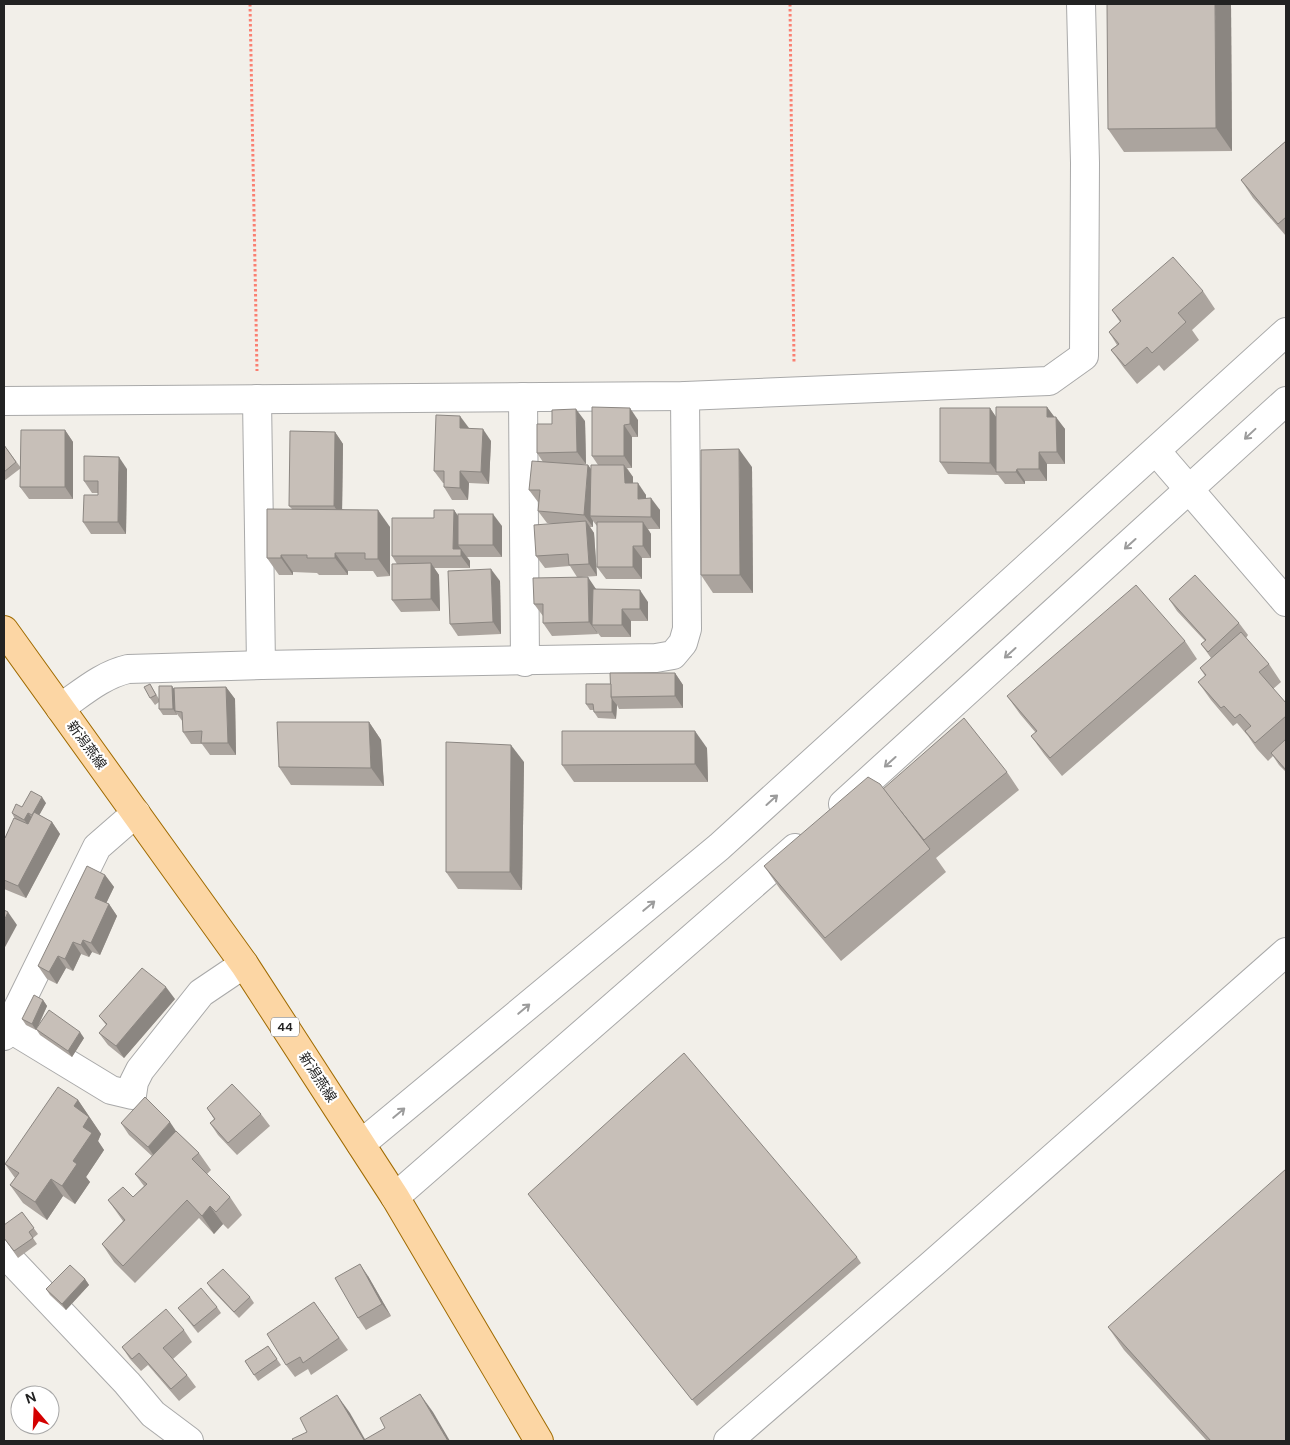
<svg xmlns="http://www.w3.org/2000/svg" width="1290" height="1445" font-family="'DM Sans','Noto Sans JP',sans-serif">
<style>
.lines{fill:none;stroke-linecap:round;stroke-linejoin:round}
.minor-casing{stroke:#a9a9a9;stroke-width:30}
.major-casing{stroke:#a06b00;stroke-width:30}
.path{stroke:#fa8072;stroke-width:3;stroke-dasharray:2.5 2.5;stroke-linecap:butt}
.minor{stroke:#fff;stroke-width:28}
.major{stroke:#fcd6a4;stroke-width:28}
.wall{fill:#aba49e}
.shaded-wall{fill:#8b8681}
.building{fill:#c7bfb8;stroke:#8b8681}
.oneway{stroke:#9c9c9c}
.labels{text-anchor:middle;stroke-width:4.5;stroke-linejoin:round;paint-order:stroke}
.shield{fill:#fff;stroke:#646464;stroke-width:1}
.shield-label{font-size:12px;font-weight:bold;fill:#222}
.street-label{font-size:14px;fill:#222;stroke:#fff}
</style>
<rect width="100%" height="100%" fill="#f2efe9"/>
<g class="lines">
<defs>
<g id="minor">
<polyline points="523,397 525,662"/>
<polyline points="257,399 261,665"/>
<polyline points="4,401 685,396 1049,381 1084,356 1085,163 1081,4"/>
<polyline points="1156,451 1286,602"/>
<path d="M60 708C82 693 102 675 128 669L261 665 656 658 673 655 683 643 687 629 685 396"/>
<polyline points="843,804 1286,401"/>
<polyline points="4,1025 111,1090 132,1095 134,1082 140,1070 201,993 244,964"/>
<polyline points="4,1036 97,847 136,813"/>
<polyline points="361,1144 719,847 1286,332"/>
<polyline points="395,1197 795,848"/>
<polyline points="4,1253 127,1383 153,1414 189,1441"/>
<polyline points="728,1441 930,1266 1286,952"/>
</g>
<polyline id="major" points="4,630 244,964 395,1197 539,1441"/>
</defs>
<use href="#minor" class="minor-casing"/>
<use href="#major" class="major-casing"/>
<g class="path">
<polyline points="250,4 257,371"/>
<polyline points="790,4 794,363"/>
</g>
<use href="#minor" class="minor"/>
<use href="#major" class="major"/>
</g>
<g class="wall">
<polygon points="1231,4 1232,151 1124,152 1108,129"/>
<polygon points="1286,141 1286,236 1253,198 1241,180"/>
<polygon points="1203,291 1215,309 1192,330 1199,340 1164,371 1159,365 1137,384 1124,368 1111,350 1117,345 1109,332 1120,322 1112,310"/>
<polygon points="592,407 638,420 638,437 632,437 632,468 627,468 633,477 633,483 646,495 646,499 660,510 660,529 648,529 651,534 651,558 642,558 642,579 606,579 597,567 597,526 593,521 593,527 590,527 594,533 597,576 581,577 596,589 648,602 648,621 631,621 631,637 601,637 597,632 598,634 552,636 543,623 543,616 534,604 577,577 570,566 545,568 536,556 553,524 547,523 538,511 539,502 538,502 529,490 543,462 537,453 552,424 585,421 586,464 576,465 588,465 591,469 598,465 592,456"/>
<polygon points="1047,407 1054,417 1065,429 1065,464 1047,464 1047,481 1025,481 1025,484 1005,484 998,475 948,474 940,462 990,408 996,417"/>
<polygon points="469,428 491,441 489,484 469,483 468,500 452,500 444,487 444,483 443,483 434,471"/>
<polygon points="65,430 73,442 73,499 29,499 20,487 21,468 4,481 4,445 21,468"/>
<polygon points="335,432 343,444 342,509 390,527 390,576 377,577 373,571 348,571 348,575 319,575 317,573 293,572 293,575 279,575 267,558 292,509 289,506"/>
<polygon points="752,467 753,593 713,593 701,575"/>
<polygon points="127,469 126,534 91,534 83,522 98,495 98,493 92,493 84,481"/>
<polygon points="454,510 458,516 502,526 502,557 467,557 470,561 470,568 434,568 439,575 440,611 401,612 392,600 397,564 392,556 434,518"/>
<polygon points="500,581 501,634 458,636 450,624"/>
<polygon points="1169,599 1239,623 1248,635 1246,638 1269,664 1281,682 1273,689 1286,703 1286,772 1279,765 1273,756 1268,761 1257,749 1248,736 1237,723 1233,726 1211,700 1198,682 1205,676 1200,668 1211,658 1201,644 1205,641 1177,611"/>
<polygon points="1185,641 1197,659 1062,776 1044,754 1031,736 1036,733 1020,714 1007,696"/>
<polygon points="675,673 683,685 683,708 619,709 617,705 616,719 598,718 594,712 594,710 590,710 586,704 611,684"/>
<polygon points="150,684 159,699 174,688 226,687 235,699 236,755 210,755 202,744 191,744 183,732 183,722 177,714 177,715 163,715 159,709 159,702 155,705 150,698"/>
<polygon points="369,722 381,740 384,786 291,785 279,767"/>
<polygon points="707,748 708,782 574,782 562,765"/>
<polygon points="524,762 522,890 458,889 446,872"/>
<polygon points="1007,772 1019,790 936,858 946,872 841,961 780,889 764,866 883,789"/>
<polygon points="46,803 39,815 52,822 60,834 26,898 4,889 4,838 5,838 15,819 12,813 22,807"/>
<polygon points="105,875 114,887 106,903 109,904 117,916 100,955 92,952 89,957 81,954 73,971 66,968 57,984 47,979 38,966"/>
<polygon points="175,999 124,1058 108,1045 99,1033 106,1025 99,1016"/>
<polygon points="43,1000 47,1006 38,1027 84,1038 72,1057 40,1035 36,1029 36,1030 26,1025 22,1019"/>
<polygon points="78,1100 101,1134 98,1141 104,1150 86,1177 90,1182 75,1204 63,1196 47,1220 23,1203 10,1185 15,1178 5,1164"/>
<polygon points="207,1108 261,1114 270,1126 237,1155 218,1135 210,1123 214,1119"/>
<polygon points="121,1123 176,1131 199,1153 211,1170 207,1174 230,1197 242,1215 228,1229 223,1224 214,1234 199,1218 135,1283 114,1262 102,1244 123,1221 108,1200 133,1197 144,1186 135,1174 152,1156 129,1135"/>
<polygon points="528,1194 857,1257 861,1263 697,1406"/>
<polygon points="22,1212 38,1234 33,1238 37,1244 18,1258 4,1238"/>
<polygon points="368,1276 391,1316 366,1330 358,1318"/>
<polygon points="85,1279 89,1285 66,1310 50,1295 46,1289"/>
<polygon points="207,1283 250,1297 254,1303 239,1318 211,1289"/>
<polygon points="314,1302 348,1350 311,1375 308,1369 295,1377 286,1365"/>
<polygon points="217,1307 221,1313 198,1333 178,1308"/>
<polygon points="1108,1327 1286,1441 1207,1441 1124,1350"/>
<polygon points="184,1330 192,1342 173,1359 187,1375 196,1387 179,1401 148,1365 141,1371 130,1359 122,1347"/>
<polygon points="268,1346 281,1365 258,1381 245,1361"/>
</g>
<g class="shaded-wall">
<polygon points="1215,4 1231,4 1232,151 1216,128"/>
<polygon points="1047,407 1056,419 1047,417"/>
<polygon points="630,408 638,420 638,437 630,424"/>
<polygon points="990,408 998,420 997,472 990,463"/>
<polygon points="576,409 585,421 586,464 577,452"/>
<polygon points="460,416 469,428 460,428"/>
<polygon points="1056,417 1065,429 1065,464 1057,452"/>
<polygon points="624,425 632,437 632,468 624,456"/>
<polygon points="483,429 491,441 489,484 481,472"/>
<polygon points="65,430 73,442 73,499 65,487"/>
<polygon points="335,432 343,444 342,518 334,506"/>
<polygon points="739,449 752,467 753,593 740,575"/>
<polygon points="1039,452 1047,464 1047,481 1039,469"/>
<polygon points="119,457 127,469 126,534 118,522"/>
<polygon points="588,465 597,478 590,516 593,521 593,527 584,515"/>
<polygon points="624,465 633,477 633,495 625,483"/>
<polygon points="1017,469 1025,481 1025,484 1016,472"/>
<polygon points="460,471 469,483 468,500 460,488"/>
<polygon points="638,483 646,495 646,511 638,499"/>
<polygon points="651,498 660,510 660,529 651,517"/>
<polygon points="378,510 390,527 390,576 378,559"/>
<polygon points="454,510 462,522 458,545 470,561 470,568 461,556 453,549"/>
<polygon points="493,514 502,526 502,557 493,545"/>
<polygon points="586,521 594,533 597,576 589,564"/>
<polygon points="643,522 651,534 651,558 643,546"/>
<polygon points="633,546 642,558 642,579 633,567"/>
<polygon points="335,553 348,571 348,575 335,558"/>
<polygon points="281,555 293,572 293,575 281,558"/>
<polygon points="431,563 439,575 440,611 431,599"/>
<polygon points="491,569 500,581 501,634 493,622"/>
<polygon points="588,577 596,589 592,625 597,632 598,634 589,622"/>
<polygon points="640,590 648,602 648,621 640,609"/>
<polygon points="622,609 631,621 631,637 622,625"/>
<polygon points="675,673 683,685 683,708 675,696"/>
<polygon points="172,686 176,692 175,711 177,715 173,709"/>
<polygon points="226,687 235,699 236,755 228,743"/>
<polygon points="612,699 617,705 616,719 612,712"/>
<polygon points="369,722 381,740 384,786 371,768"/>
<polygon points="695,731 707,748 708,782 695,764"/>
<polygon points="511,745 524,762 522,890 510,872"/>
<polygon points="42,797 46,803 36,821 32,815"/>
<polygon points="28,813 33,819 29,826 24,820"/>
<polygon points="52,822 60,834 26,898 18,886"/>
<polygon points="105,875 114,887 103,910 95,898"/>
<polygon points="109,904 117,916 100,955 91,943"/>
<polygon points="8,912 17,925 4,949 4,921"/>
<polygon points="83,940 92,952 89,957 81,945"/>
<polygon points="73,942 81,954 73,971 65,959"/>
<polygon points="58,956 66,968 57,984 49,972"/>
<polygon points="166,987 175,999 124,1058 116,1046"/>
<polygon points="43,1000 47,1006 36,1030 32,1024"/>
<polygon points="80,1032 84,1038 72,1057 68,1051"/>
<polygon points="78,1100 101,1134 98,1141 104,1150 86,1177 90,1182 75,1204 62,1186 73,1161 83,1127 74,1106"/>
<polygon points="170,1122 178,1134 156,1159 148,1147"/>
<polygon points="51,1179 63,1196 47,1220 35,1202"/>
<polygon points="210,1206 223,1224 214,1234 202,1216"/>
<polygon points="360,1264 368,1276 391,1316 382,1304"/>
<polygon points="85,1279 89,1285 66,1310 62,1304"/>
<polygon points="420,1394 433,1412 450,1441 448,1441"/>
<polygon points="337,1395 350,1413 366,1441 364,1441"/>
</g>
<g class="building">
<polygon points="1107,4 1215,4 1216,128 1108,129"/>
<polygon points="1286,141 1286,217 1278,224 1241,180"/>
<polygon points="1173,257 1203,291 1178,313 1186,322 1152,353 1147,347 1125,366 1111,350 1119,344 1109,332 1121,321 1112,310"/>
<polygon points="592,407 630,408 630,424 624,425 624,456 592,456"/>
<polygon points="996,407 1047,407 1047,417 1056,417 1057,452 1039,452 1039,469 1017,469 1016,472 996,472"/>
<polygon points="940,408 990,408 990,463 940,462"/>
<polygon points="576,409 577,452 537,453 537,424 552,424 552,410"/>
<polygon points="436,415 460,416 460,428 483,429 481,472 460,471 460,488 444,487 444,471 434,471"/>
<polygon points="21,430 65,430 65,487 20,487"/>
<polygon points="290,431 335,432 334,506 289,506"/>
<polygon points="4,445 16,462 4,472"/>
<polygon points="739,449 740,575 701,575 701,450"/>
<polygon points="84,456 119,457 118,522 83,522 84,495 98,495 98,481 84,481"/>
<polygon points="532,461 588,465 584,515 538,511 540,490 529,490"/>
<polygon points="591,465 624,465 625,483 638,483 638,499 651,498 651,517 590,516"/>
<polygon points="267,509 378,510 378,559 365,559 365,553 335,553 335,558 307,558 307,555 281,555 281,558 267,558"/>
<polygon points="434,510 454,510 453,549 461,549 461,556 392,556 392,518 434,518"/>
<rect x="458" y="514" width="35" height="31"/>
<polygon points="586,521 589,564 569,565 568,554 536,556 534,525"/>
<polygon points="597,522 643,522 643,546 633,546 633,567 597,567"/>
<polygon points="431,563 431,599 392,600 392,564"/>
<polygon points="491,569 493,622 450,624 448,571"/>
<polygon points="1195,575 1239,623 1208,652 1201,644 1206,640 1169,599"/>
<polygon points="588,577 589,622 543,623 543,604 534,604 533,578"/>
<polygon points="1136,585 1185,641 1050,758 1031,736 1037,731 1007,696"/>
<polygon points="593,589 640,590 640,609 622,609 622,625 592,625"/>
<polygon points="1241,632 1269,664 1259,672 1286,703 1286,716 1255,743 1245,731 1251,726 1240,714 1235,718 1224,706 1221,708 1198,682 1206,675 1200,668"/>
<polygon points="610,673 675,673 675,696 611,697"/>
<polygon points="150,684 156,695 150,698 144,687"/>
<polygon points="586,684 611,684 611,697 612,699 612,712 594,712 593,704 586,704"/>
<polygon points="159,686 172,686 173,709 159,709"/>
<polygon points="226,687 228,743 201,743 202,731 183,732 182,712 175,711 174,688"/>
<polygon points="964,718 1007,772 924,840 883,789"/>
<polygon points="277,722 369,722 371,768 279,767"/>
<polygon points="562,731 695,731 695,764 562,765"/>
<polygon points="1286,739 1286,770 1271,753"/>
<polygon points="446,742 511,745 510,872 446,872"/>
<polygon points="868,777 880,784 930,849 825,938 764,866"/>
<polygon points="31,791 42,797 32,815 28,813 24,820 12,813 16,804 22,807"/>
<polygon points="34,812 52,822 18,886 4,880 4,838 5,838 14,818 28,824"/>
<polygon points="87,866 105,875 95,898 109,904 91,943 83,940 81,945 73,942 65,959 58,956 49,972 38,966"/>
<polygon points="4,910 8,912 4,921"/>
<polygon points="142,968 166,987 116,1046 99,1033 107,1024 99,1016"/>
<polygon points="34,995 43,1000 32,1024 22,1019"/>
<polygon points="49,1010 80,1032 68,1051 36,1029"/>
<polygon points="684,1053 857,1257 692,1400 528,1194"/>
<polygon points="232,1084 261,1114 228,1143 210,1123 215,1119 207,1108"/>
<polygon points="58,1087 78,1100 74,1106 89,1117 83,1127 92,1133 73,1161 77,1164 62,1186 51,1179 35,1202 10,1185 19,1173 5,1164"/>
<polygon points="145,1097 170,1122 148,1147 121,1123"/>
<polygon points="176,1131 199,1153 192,1159 230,1197 216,1212 210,1206 202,1216 187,1200 123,1266 102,1244 125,1220 108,1200 123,1187 133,1197 147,1184 135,1174"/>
<polygon points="1286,1169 1286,1441 1211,1441 1108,1327"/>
<polygon points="22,1212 34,1228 29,1232 33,1238 14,1251 4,1238 4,1225"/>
<polygon points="360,1264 382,1304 358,1318 335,1278"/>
<polygon points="70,1265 85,1279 62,1304 46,1289"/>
<polygon points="223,1269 250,1297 234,1312 207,1283"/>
<polygon points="201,1288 217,1307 194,1326 178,1308"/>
<polygon points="314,1302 339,1338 303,1363 300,1357 286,1365 267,1334"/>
<polygon points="166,1309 184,1330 163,1348 187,1375 171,1389 139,1353 132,1359 122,1347"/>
<polygon points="268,1346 277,1359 254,1375 245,1361"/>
<polygon points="420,1394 448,1441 294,1441 292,1439 307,1432 300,1418 337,1395 364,1440 385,1428 380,1418"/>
</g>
<defs><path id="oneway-shaft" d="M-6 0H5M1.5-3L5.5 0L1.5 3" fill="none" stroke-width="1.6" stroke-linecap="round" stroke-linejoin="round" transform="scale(1.25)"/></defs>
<g class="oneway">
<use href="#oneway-shaft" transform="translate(1250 434) rotate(137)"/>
<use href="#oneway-shaft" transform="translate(1130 544) rotate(138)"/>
<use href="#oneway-shaft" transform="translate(1010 653) rotate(138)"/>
<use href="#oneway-shaft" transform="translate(890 762) rotate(138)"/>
<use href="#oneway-shaft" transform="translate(772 800) rotate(-42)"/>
<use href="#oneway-shaft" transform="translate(649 906) rotate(-40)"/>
<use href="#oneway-shaft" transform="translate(524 1009) rotate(-40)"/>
<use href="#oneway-shaft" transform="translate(399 1113) rotate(-40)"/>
</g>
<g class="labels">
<rect class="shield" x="271" y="1017.5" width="28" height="19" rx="4"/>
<g class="shield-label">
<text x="285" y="1031">44</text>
</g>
<g class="street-label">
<text transform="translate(87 745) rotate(54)" y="5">新潟燕線</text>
<text transform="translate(318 1077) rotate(57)" y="5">新潟燕線</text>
</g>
</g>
<rect width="1290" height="1445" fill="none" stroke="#222222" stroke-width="10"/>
<g transform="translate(35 1410) rotate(341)"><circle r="24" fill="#ffffff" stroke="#a7a7a7"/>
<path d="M0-4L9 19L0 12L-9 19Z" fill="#d40000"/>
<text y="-8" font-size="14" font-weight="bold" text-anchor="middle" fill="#222222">N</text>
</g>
</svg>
